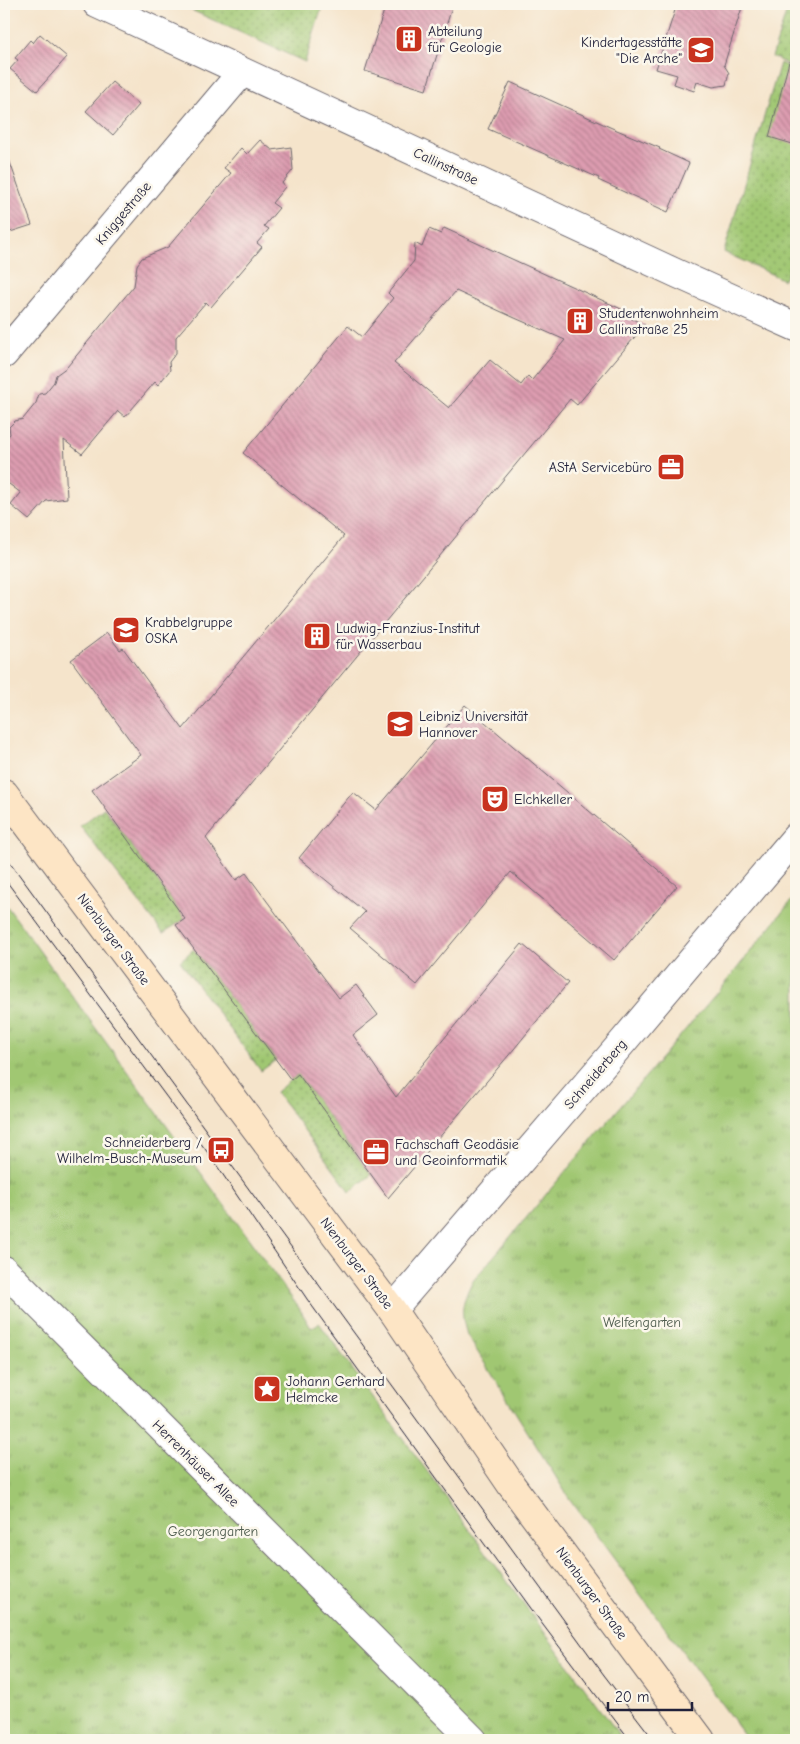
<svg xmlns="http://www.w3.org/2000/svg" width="800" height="1744" font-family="'Comic Neue',sans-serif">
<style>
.grass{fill:url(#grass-dots);stroke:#617456}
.park{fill:url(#park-tufts);stroke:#617456}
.building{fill:url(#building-back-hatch);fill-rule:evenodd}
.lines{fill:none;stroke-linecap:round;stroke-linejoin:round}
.street-casing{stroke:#6c666d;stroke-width:30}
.secondary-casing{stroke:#6c666d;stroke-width:30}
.street{stroke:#fff;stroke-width:28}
.secondary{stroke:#fde5c5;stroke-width:28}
.tram{stroke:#22223b;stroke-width:1}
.labels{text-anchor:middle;stroke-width:5;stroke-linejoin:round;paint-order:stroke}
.poi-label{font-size:14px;fill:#22223b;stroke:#fbf7ec;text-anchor:start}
.street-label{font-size:14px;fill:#22223b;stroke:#fbf7ec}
.park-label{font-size:14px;fill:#4e5c4e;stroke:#fbf7ec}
</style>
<defs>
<pattern id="grass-dots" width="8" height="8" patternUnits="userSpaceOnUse" patternTransform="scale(1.25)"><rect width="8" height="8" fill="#a0c772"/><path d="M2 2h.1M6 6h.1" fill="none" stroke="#82a15f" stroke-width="1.8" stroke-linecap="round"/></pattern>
<pattern id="park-tufts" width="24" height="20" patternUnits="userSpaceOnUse" patternTransform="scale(1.25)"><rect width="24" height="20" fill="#a0c772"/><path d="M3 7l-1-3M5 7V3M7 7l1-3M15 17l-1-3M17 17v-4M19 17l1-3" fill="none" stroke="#82a15f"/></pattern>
<pattern id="building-back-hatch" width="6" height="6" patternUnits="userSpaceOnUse" patternTransform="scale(1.25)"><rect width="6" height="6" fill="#dd9cb0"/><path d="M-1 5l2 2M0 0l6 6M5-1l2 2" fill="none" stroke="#b37f90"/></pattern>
</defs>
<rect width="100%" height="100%" fill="#fbf7ec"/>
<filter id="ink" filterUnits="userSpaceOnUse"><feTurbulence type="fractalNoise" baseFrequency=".02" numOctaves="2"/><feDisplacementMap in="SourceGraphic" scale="10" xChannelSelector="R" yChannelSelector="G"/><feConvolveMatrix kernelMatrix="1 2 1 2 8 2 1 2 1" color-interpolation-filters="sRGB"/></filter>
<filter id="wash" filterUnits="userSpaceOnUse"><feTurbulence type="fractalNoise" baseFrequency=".0096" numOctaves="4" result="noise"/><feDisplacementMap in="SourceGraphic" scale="20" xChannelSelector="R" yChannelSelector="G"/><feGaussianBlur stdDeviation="1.12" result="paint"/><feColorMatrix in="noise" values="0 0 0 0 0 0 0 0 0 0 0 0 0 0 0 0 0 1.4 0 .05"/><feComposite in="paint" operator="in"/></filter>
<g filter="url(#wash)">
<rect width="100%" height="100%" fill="#f5e4cb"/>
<g class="grass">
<polygon points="178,4 323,4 305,62"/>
<polygon points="789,4 796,4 796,68 772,57"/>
<polygon points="780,63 796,70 796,252 784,280 724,252"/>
<polygon points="104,808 185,919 163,933 80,826"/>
<polygon points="194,949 276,1060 261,1071 180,961"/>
<polygon points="298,1074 371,1175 350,1192 276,1092"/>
</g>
<g class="park">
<path d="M796 895V1740H748L569 1498 467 1335C460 1311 461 1305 472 1282L730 977Z"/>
<polygon points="4,902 299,1308 311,1328 319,1323 623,1740 4,1740"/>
</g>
<g id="blocks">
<g class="building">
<polygon points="386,4 453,4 426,90 365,71"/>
<polygon points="677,4 743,4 724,65 729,73 726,85 713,87 697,82 694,91 674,84 677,75 656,69"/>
<polygon points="40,34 67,57 37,91 10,69 18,60 15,58 30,40 33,43"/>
<polygon points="789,62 796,63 796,145 769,137"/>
<polygon points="112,82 139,105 113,135 86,111"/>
<polygon points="510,82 612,128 660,148 659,149 689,163 668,212 598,180 599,178 488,129"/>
<polygon points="260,140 272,150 291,147 293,170 282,183 285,187 272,203 279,208 264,226 269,229 257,243 262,247 211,307 206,302 176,337 176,353 169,362 170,370 158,385 155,382 125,417 118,411 82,454 64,440 67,498 46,501 29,520 11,505 21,493 5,481 4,441 10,434 9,427 15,421 23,419 36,403 39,394 45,393 54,382 56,375 67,367 134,286 137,265 142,258 168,247 231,173 224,168 241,148 247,154"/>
<polygon points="7,154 32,225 4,234 4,155"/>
<path d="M444 228 630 313 628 317 645 325 577 405 570 399 206 838 236 880 246 873 339 998 356 985 378 1015 353 1035 396 1097 522 944 568 983 514 1049 388 1198 298 1074 291 1080 176 925 185 919 92 790 141 755 71 660 107 633 120 650 123 648 183 729 344 536 243 453 348 326 362 337 393 298 388 293 414 261 415 243 422 247 429 229 441 234ZM456 291 515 318 565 340 532 380 528 376 521 385 490 360 449 408 394 363Z"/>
<polygon points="465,705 677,886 614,960 511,872 417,985 350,928 365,912 299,858 353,792 376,810"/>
</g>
</g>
</g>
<g filter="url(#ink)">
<use href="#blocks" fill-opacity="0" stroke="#6c666d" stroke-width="1"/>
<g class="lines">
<defs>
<g id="street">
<polyline points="97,4 678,274 796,327"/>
<polyline points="4,354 242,72"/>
<polyline points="4,1270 473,1740"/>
<polyline points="392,1310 621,1044 796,837"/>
</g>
<polyline id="secondary" points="4,793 392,1310 512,1486 701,1740"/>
</defs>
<use href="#street" class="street-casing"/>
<use href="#secondary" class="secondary-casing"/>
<use href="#street" class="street"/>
<use href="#secondary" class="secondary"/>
<g class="tram">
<polyline points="4,854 604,1675 654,1740"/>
<polyline points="4,878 211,1157 307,1299 543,1625 630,1740"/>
</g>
</g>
</g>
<defs>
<symbol id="building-square" viewBox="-11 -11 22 22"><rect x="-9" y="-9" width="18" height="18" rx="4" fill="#c8321e" stroke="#fbf7ec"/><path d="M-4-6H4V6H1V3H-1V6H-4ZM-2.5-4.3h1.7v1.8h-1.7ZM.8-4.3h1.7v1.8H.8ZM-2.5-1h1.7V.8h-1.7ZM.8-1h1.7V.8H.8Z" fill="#fff"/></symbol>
<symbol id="school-square" viewBox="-11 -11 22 22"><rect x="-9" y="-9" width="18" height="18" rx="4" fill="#c8321e" stroke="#fbf7ec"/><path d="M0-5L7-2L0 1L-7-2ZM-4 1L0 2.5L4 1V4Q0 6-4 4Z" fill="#fff"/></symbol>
<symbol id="office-square" viewBox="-11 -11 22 22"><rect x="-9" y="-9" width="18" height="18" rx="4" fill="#c8321e" stroke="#fbf7ec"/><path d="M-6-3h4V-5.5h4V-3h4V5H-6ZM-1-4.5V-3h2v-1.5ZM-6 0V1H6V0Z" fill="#fff"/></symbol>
<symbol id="university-square" viewBox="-11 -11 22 22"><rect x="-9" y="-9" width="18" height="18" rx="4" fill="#c8321e" stroke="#fbf7ec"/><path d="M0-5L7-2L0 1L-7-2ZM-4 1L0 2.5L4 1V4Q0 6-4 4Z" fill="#fff"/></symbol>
<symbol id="theatre-square" viewBox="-11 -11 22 22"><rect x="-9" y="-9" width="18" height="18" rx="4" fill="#c8321e" stroke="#fbf7ec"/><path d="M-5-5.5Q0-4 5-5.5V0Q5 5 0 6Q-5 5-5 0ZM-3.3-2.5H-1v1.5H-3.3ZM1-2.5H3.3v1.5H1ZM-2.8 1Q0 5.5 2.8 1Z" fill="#fff"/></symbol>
<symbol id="bus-square" viewBox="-11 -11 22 22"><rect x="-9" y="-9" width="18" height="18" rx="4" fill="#c8321e" stroke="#fbf7ec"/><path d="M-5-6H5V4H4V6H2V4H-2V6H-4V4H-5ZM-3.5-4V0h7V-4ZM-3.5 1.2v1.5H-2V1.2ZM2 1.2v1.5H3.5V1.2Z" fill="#fff"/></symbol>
<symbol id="sight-square" viewBox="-11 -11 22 22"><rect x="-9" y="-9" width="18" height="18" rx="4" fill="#c8321e" stroke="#fbf7ec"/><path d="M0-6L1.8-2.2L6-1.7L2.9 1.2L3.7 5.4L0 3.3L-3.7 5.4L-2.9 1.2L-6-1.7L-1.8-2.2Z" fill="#fff"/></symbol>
</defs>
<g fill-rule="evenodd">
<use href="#building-square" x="393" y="23" width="32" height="32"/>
<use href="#school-square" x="685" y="34" width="32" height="32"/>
<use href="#building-square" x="564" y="305" width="32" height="32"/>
<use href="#office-square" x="655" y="451" width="32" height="32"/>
<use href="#school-square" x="110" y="614" width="32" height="32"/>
<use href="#building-square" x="301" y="620" width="32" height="32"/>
<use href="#university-square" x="384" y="708" width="32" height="32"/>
<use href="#theatre-square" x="479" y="783" width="32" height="32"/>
<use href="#bus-square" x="205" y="1134" width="32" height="32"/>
<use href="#office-square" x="360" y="1136" width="32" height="32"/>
<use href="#sight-square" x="251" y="1373" width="32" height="32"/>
</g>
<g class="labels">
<g class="poi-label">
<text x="428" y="36">Abteilung<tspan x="428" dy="16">für Geologie</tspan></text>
<text x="682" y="47" text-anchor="end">Kindertagesstätte<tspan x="682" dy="16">"Die Arche"</tspan></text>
<text x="599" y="318">Studentenwohnheim<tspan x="599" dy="16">Callinstraße 25</tspan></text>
<text x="652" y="472" text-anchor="end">AStA Servicebüro</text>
<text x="145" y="627">Krabbelgruppe<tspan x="145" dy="16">OSKA</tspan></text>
<text x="336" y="633">Ludwig-Franzius-Institut<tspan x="336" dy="16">für Wasserbau</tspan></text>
<text x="419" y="721">Leibniz Universität<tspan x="419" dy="16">Hannover</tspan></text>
<text x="514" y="804">Elchkeller</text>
<text x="202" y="1147" text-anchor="end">Schneiderberg /<tspan x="202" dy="16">Wilhelm-Busch-Museum</tspan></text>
<text x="395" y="1149">Fachschaft Geodäsie<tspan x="395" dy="16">und Geoinformatik</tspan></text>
<text x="286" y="1386">Johann Gerhard<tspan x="286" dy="16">Helmcke</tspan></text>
</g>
<g class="street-label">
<text transform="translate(446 166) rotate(25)" y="5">Callinstraße</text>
<text transform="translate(123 213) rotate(-50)" y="5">Kniggestraße</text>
<text transform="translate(114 939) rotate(53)" y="5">Nienburger Straße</text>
<text transform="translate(595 1074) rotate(-49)" y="5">Schneiderberg</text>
<text transform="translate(357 1263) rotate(53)" y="5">Nienburger Straße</text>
<text transform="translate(196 1463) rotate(45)" y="5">Herrenhäuser Allee</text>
<text transform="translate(592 1593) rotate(54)" y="5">Nienburger Straße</text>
</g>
<g class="park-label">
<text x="642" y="1327">Welfengarten</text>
<text x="213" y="1536">Georgengarten</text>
</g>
</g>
<rect width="800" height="1744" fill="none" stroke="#fbf7ec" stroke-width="20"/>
<path d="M608 1702v8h84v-8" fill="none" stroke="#22223b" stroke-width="2.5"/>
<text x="615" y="1702" font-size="15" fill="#22223b" stroke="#fbf7ec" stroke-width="4" paint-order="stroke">20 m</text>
</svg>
